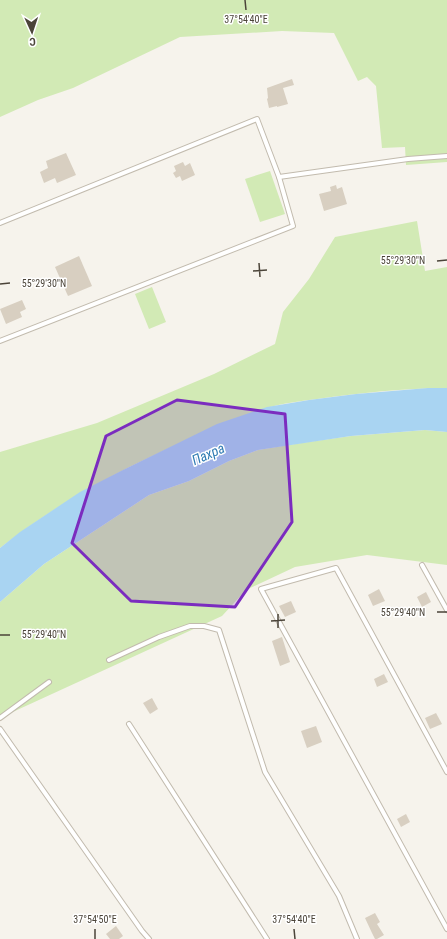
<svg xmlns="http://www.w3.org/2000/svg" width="447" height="939" font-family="'Roboto Condensed',sans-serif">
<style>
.green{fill:#d2eab5}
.water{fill:#a9d4f2}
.building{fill:#d8cfc1}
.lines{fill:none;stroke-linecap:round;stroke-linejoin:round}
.lane-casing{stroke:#c2bbae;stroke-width:6}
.lane{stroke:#fff;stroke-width:4}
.marked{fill:#7b2cbf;fill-opacity:0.2;stroke:#7b2cbf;stroke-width:3;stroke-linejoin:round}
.ticks{fill:none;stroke:#4b4439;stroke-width:1.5}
.labels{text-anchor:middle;stroke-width:3;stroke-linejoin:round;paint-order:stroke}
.water-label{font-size:14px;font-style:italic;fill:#2e7ab2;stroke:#fff}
.ticks-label{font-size:10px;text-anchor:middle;fill:#4b4439;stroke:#fff;stroke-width:3;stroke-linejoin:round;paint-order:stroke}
</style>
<rect width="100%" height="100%" fill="#f6f3ec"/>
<g class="green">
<polygon points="0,0 447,0 447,162 406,165 405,147 382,148 376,86 367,77 358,81 334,33 282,31 180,37 73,88 38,100 0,117"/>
<polygon points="270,171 285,214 260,222 245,179"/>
<path d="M417 221 425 271 447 267V388C404 388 360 393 317 399 301 401 283 403 267 408 248 413 229 423 211 430 136 461 64 498 0 548V452L97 423 214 374 275 344 283 312 309 279 335 237Z"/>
<polygon points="152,287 166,322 149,329 135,294"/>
<polygon points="425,430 447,432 447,565 367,555 295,567 246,590 222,616 4,716 0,719 0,602 44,564 149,495 189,481 229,461 258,450 301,443 351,436"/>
</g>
<polygon class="water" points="428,388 447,388 447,432 425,430 351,436 258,450 229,461 189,481 149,495 44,564 0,602 0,548 20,532 80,492 121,471 217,424 267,407 309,400 356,394"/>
<g class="building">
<polygon points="292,79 294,85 283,88 288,104 277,107 277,106 269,108 267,99 268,98 267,88"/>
<polygon points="66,153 76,175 57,183 55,178 44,183 40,172 48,168 46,161"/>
<polygon points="183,162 185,166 190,163 195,175 182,181 180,176 176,178 173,173 176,171 174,166"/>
<polygon points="336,185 337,189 342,187 347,204 324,211 319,194 331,191 330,187"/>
<polygon points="79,256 92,286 68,296 55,267"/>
<polygon points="22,300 26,309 20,312 22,317 6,324 0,309"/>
<polygon points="379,589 385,601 373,606 368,595"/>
<polygon points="426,592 431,602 422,607 417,597"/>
<polygon points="291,601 296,612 285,617 279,606"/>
<polygon points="282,637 290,662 280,666 272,641"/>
<polygon points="384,674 388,682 377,687 374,679"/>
<polygon points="152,698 158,709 150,714 143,703"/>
<polygon points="436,713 442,724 430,729 425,718"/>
<polygon points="316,726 322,742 307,748 301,731"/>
<polygon points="406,814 410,822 401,827 397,819"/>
<polygon points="375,913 380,922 377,924 384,935 377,939 375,939 372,933 365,918"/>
<polygon points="116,926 123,936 119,939 110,939 106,934"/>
</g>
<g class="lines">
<defs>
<g id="lane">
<polyline points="279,177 408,159 447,156"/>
<polyline points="0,223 257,119 279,177 293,226 0,341"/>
<polyline points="422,565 447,610"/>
<polyline points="109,660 159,637 190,626 204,626 219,630 265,772 339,896 357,939"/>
<polyline points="0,718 49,682"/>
<polyline points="129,724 267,939"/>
<polyline points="0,729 142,931 149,939"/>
<polyline points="447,772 336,568 261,589 447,929"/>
</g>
</defs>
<use href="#lane" class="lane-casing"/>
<use href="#lane" class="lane"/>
</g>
<path class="marked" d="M177 400 285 414 292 522 235 607 131 601 72 543 106 436Z"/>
<path class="ticks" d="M245 0 246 10M437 261 447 260M259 263 260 277M253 271 267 270M0 284 10 283M437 612H447M278 614V628M271 621 285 620M0 635H10M95 929V939M294 929 295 939"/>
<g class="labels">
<g class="water-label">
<text transform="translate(208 454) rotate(-24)" y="5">Пахра</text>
</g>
</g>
<g class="ticks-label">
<text x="246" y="23">37°54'40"E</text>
<text x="403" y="264">55°29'30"N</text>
<text x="44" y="287">55°29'30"N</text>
<text x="403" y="616">55°29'40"N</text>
<text x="44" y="638">55°29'40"N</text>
<text x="95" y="923">37°54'50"E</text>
<text x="294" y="923">37°54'40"E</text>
</g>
<g transform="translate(32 32) rotate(177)" stroke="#ffffff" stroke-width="3" paint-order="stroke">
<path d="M0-3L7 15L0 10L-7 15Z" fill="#4b4439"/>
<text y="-6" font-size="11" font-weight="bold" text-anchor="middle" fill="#4b4439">С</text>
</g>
</svg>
